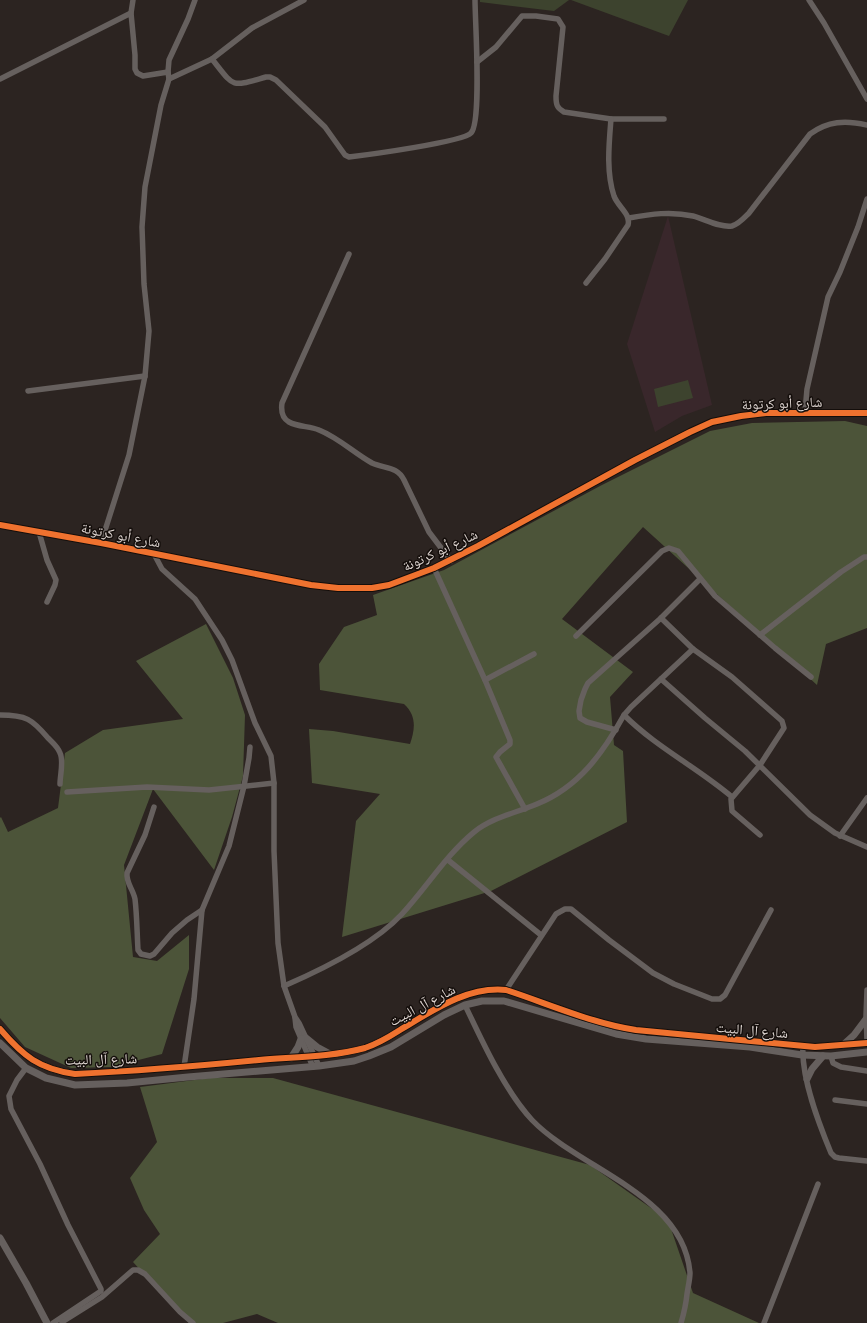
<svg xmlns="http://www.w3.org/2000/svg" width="867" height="1323" font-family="Lato,'Noto Naskh Arabic',sans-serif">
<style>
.education{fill:#39272b}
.green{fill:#3d432e}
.forest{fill:#4c5439}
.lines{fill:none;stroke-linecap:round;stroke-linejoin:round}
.minor{stroke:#66605e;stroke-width:5.5}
.tertiary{stroke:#66605e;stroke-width:7}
.cycleway-casing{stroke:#140e0b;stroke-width:8}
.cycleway{stroke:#ef722f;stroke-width:6}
.labels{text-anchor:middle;stroke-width:3;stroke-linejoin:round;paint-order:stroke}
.street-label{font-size:14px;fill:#e0d7d3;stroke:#140e0b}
</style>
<rect width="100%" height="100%" fill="#2c2421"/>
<polygon class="education" points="668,216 712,405 682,416 655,432 627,344"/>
<g class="green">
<polygon points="480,0 569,0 554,11 480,2"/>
<polygon points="571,0 688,0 669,36"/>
<polygon points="688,380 693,398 658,407 654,389"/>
</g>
<g class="forest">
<path d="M845 421 867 426V628L826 644 817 685 643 527 562 619 633 672 610 697 614 745 623 751 627 822 491 891 342 937 356 821 380 794 312 783 309 729 333 731 410 744C415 729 417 716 404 704L320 690 319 664 344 627 377 615 373 595 444 570 600 486 710 431 752 423Z"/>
<polygon points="206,624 233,678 245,715 243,776 232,817 214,870 153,789 124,865 133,957 157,961 189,935 189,969 162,1054 111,1067 71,1068 25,1047 0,1018 0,818 1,817 8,832 58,808 65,753 103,730 183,719 136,661"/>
<polygon points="210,1078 273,1078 590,1165 668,1220 693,1293 759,1323 278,1323 257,1314 223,1323 189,1323 133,1262 160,1234 144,1210 130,1178 157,1142 140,1087"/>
</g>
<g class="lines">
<g class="minor">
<polyline points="809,0 824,23 867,99"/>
<polyline points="131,13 133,0"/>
<path d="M212 59C235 88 230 87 266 77H270L276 80 325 127 345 155 349 157C366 155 463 142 471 133 482 122 475 21 475 0"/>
<path d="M477 62 496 47 522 16H536L558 19 563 27 556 96C556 105 557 108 564 112L611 119H664"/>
<polyline points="0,79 131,13 135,55 135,69 137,73 143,76 168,72"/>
<polyline points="169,79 212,59 252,28 304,0"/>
<path d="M629 218C651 214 671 211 693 216 705 219 720 228 732 226 739 224 744 218 749 213L810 134C828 121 845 120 867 125"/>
<path d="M349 254 282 403C281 410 282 418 289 422 298 427 310 426 319 430 339 438 354 453 372 463 385 469 397 466 404 480L429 532 451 561"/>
<path d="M586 283 605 259 628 225C631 214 618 207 614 196 606 172 609 144 611 119"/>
<polyline points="28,391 145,376"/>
<polyline points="805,412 807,389 828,297 840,272 858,227 867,199"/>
<polyline points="0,525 101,543 311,585 338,588 372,588 389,585 434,568 478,546 635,460 690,432 712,422 741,416 766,413 867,413"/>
<polyline points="39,532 47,560 56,580 55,585 47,602"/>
<polyline points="101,543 129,455 145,376 149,331 144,284 142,227 145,187 161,105 169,79 168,72 169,60 188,19 195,0"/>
<polyline points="154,554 162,569 195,599 222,640 232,660 255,723 271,756 274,783 274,851 278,943 284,986 295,1017 299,1023 319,1066"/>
<polyline points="434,568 485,680 510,740 510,744 500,752 496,757 525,809"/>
<polyline points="661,618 693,649 732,677 782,721 784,728 760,765 731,799 732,811 760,835"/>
<polyline points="760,635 841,572 864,557 867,557"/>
<polyline points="576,636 662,551 669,548 678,551 715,596 775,648 811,677"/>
<path d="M693 649 631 707 624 715C656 747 698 768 732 797"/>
<polyline points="661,679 705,718 745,751 810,815 835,833 867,847"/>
<polyline points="485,680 534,654"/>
<path d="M0 715C26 715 32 719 48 738 52 742 58 747 60 753 64 761 60 775 60 784"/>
<polyline points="616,730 587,722 580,718 579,711 581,700 585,689 588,683 661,618 700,579"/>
<polyline points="67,792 147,787 209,790 274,783"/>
<path d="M154 807 145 835 127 873C126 883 133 889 135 899 137 916 137 933 138 950L141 954 150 956 154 954 172 933 187 920 202 910"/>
<polyline points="840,836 867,798"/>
<polyline points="448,860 541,935"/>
<path d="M284 986C321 970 375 943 402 914 427 887 446 855 474 832 493 817 516 813 537 804 579 787 603 753 624 715"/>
<polyline points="506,990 556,914 565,909 571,909 609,940 653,973 674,984 712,999 720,999 725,995 771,910"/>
<polyline points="867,990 866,1015 867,1040"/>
<path d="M465 1005C482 1041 505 1091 532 1120 579 1169 684 1195 690 1273 690 1279 688 1287 687 1294 686 1304 684 1313 681 1323"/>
<polyline points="295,1018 296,1027 313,1067"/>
<path d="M803 1046C801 1078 819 1124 831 1153L835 1157 839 1158 867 1161"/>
<polyline points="831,1056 833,1063 841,1067 867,1071"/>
<polyline points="184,1067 194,999 202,910 229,846 244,786 249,758 250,747"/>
<polyline points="26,1068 17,1080 9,1096 11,1109 40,1164 68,1225 101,1289 101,1291 53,1323"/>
<polyline points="835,1100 867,1104"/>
<polyline points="62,1322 102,1297 133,1270 138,1270 145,1274 180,1312 193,1323"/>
<polyline points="764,1323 818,1184"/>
</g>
<g class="tertiary">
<path d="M0 1029C23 1056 39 1069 75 1074 137 1071 198 1066 259 1060 294 1057 331 1057 365 1048 377 1044 389 1037 400 1030 432 1011 467 986 506 990 549 1004 591 1023 636 1030L815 1047 867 1043"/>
<polyline points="306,1038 317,1047 330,1054"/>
<polyline points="0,1043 26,1068 46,1078 75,1085 127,1083 188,1077 319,1066 354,1061 369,1056 391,1047 444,1015 465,1005 482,1001 504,1001 616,1034 646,1039 750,1047 802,1055 831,1056 867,1052"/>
<polyline points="843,1045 854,1035 866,1019"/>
<polyline points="291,1058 298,1047 301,1039"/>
<polyline points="807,1079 812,1069 823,1056"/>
<polyline points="0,1238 26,1283 47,1323"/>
</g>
<defs>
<g id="cycleway">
<polyline points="0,525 101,543 311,585 338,588 372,588 389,585 434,568 478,546 635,460 690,432 712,422 741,416 766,413 867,413"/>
<path d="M0 1029C23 1056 39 1069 75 1074 137 1071 198 1066 259 1060 294 1057 331 1057 365 1048 377 1044 389 1037 400 1030 432 1011 467 986 506 990 549 1004 591 1023 636 1030L815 1047 867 1043"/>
</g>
</defs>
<use href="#cycleway" class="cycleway-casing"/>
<use href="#cycleway" class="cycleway"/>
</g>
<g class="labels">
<g class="street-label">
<text transform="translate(782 403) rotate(-2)" y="5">شارع أبو كرتونة</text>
<text transform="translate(121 535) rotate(11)" y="5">شارع أبو كرتونة</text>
<text transform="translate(440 550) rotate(-25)" y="5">شارع أبو كرتونة</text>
<text transform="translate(422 1005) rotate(-28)" y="5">شارع آل البيت</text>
<text transform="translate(752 1030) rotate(5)" y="5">شارع آل البيت</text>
<text transform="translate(101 1059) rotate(-1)" y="5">شارع آل البيت</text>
</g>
</g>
</svg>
